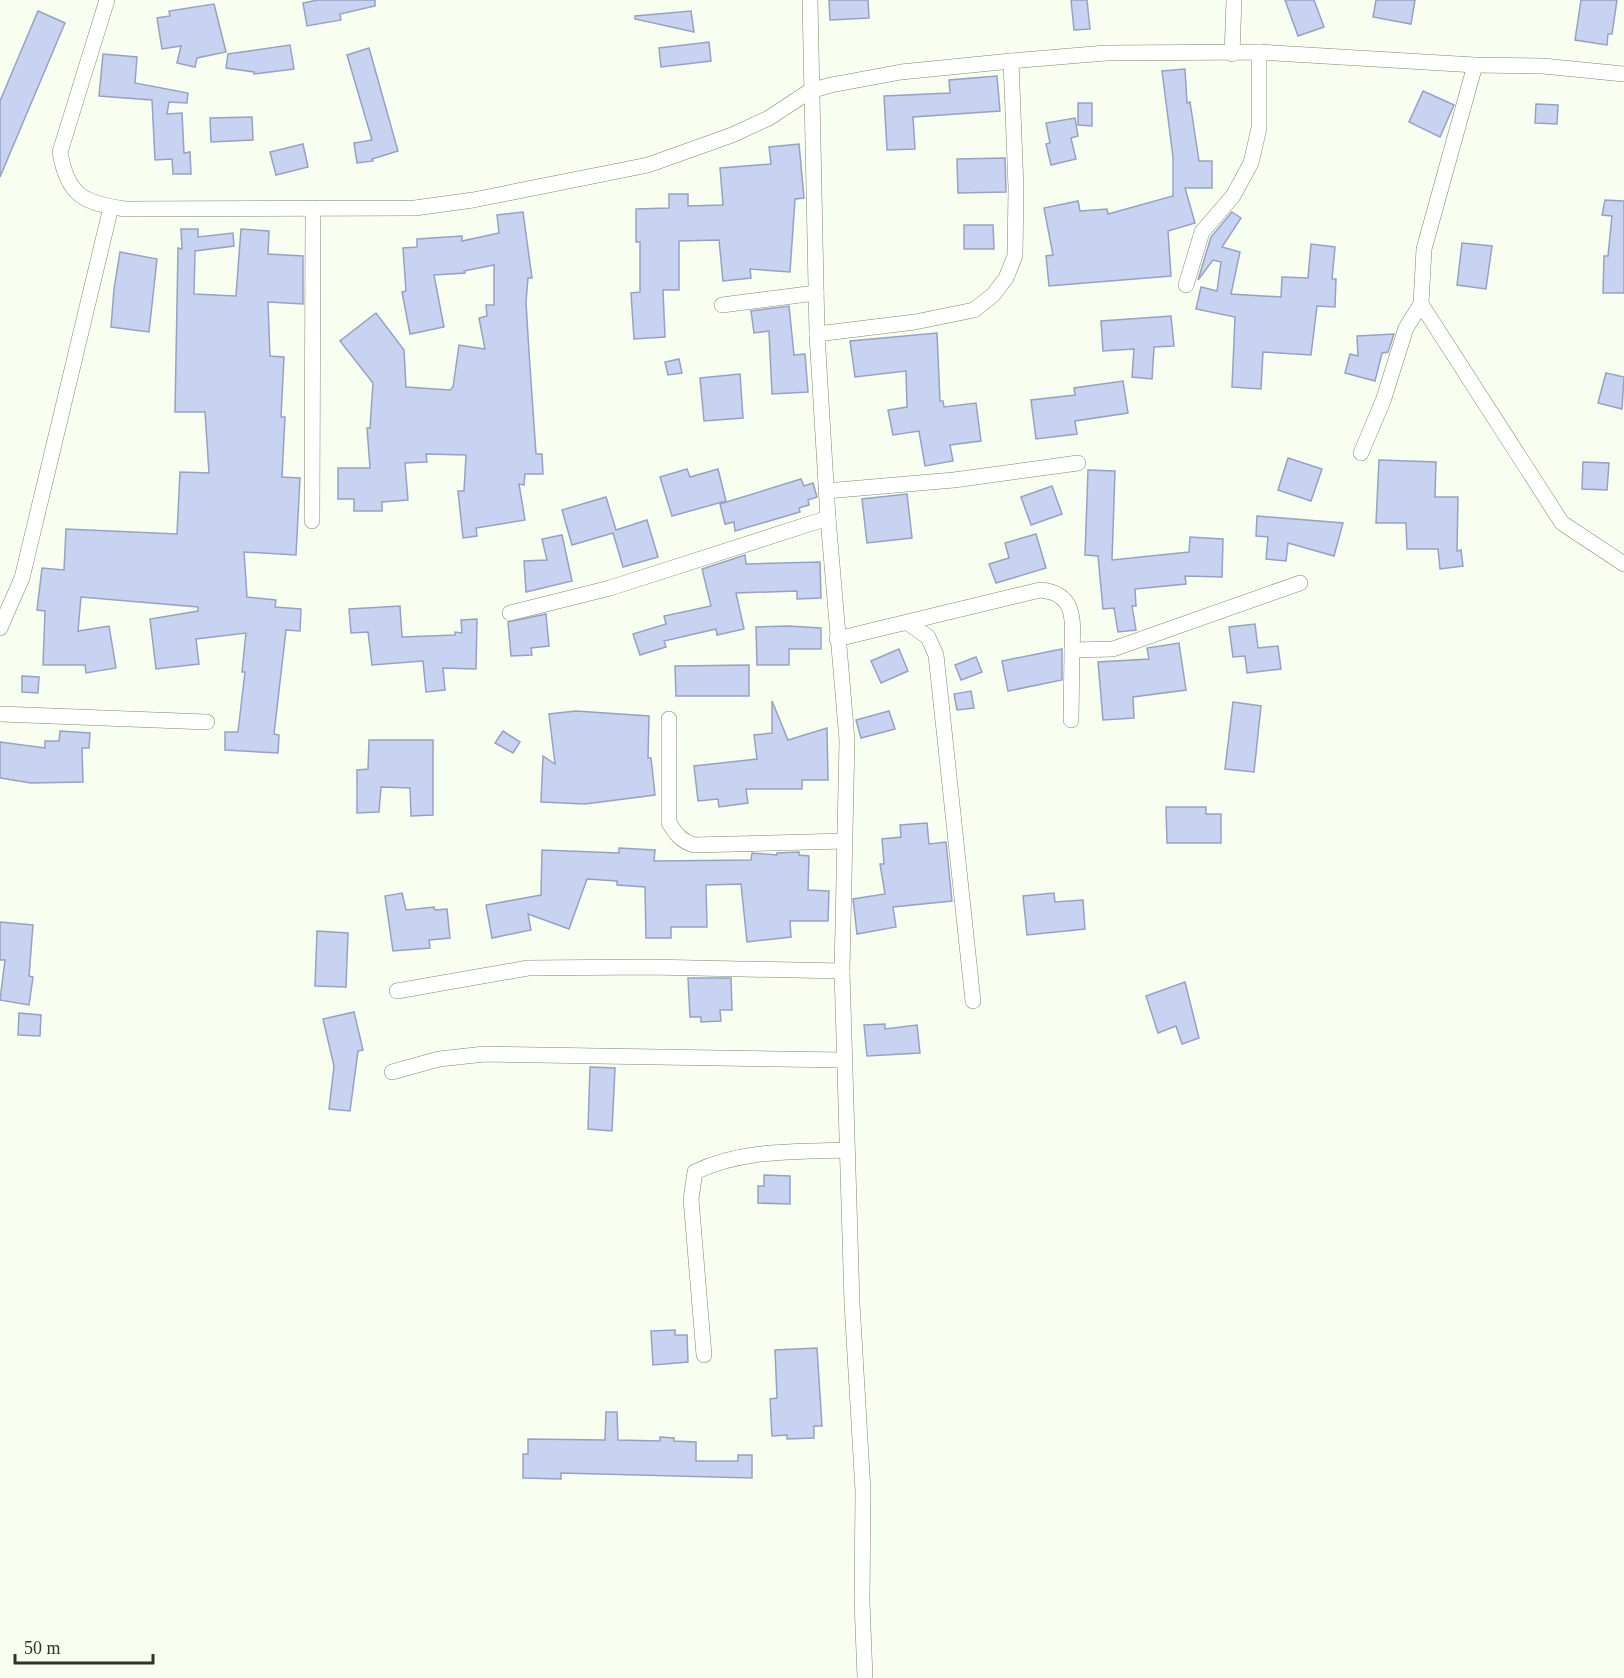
<svg xmlns="http://www.w3.org/2000/svg" width="1624" height="1678" font-family="'Times New Roman',serif">
<style>
.building{fill:#c8d3f2;stroke:#96a2c3;stroke-width:1.5}
.lines{fill:none;stroke-linecap:round;stroke-linejoin:round}
.minor-casing{stroke:#7c8a6a;stroke-width:16}
.minor{stroke:#fff;stroke-width:15}
</style>
<rect width="100%" height="100%" fill="#f8fef0"/>
<g class="building">
<polygon points="318,0 375,0 375,6 340,14 341,20 307,26 303,3"/>
<polygon points="829,0 868,0 869,18 830,20"/>
<polygon points="1071,0 1087,0 1090,29 1074,30"/>
<polygon points="1285,0 1314,0 1324,27 1298,36"/>
<polygon points="1376,0 1415,0 1411,24 1373,17"/>
<polygon points="1581,0 1617,0 1612,34 1608,34 1607,45 1575,40"/>
<polygon points="214,4 226,52 197,58 195,67 177,63 181,46 162,49 157,18 170,16 169,11"/>
<polygon points="38,11 65,23 0,177 0,101"/>
<polygon points="691,11 694,32 635,19 635,16"/>
<polygon points="709,42 711,61 661,67 659,48"/>
<polygon points="290,45 294,69 254,74 254,72 226,68 228,54"/>
<polygon points="369,48 398,151 372,159 373,161 357,163 354,143 372,140 347,55"/>
<polygon points="103,54 137,57 135,83 188,93 187,103 169,102 167,114 182,113 184,153 190,152 191,174 173,174 172,159 155,160 152,100 99,96"/>
<polygon points="1185,69 1187,103 1190,102 1199,161 1212,161 1212,188 1185,188 1195,223 1168,231 1171,276 1049,286 1046,256 1053,255 1044,208 1078,201 1080,211 1107,209 1108,214 1173,196 1173,157 1162,71"/>
<polygon points="997,76 1000,111 913,117 915,149 887,150 884,96 950,93 949,80"/>
<polygon points="1423,91 1454,105 1440,137 1409,122"/>
<polygon points="1078,103 1092,103 1092,126 1078,125"/>
<polygon points="1536,104 1558,105 1557,124 1535,123"/>
<polygon points="252,117 253,140 211,142 210,118"/>
<polygon points="1075,118 1078,136 1071,138 1076,159 1051,165 1046,144 1050,143 1046,123"/>
<polygon points="303,144 308,167 276,175 270,152"/>
<polygon points="799,144 804,198 795,199 790,272 750,269 751,278 723,281 719,240 679,241 679,290 663,290 665,337 634,339 631,293 640,292 640,242 636,242 636,209 669,208 669,194 688,194 688,206 723,205 720,168 771,164 769,147"/>
<polygon points="1005,158 1006,192 958,193 957,159"/>
<polygon points="1605,200 1624,201 1624,293 1603,293 1604,256 1608,256 1612,216 1602,215"/>
<polygon points="523,212 532,278 528,278 526,302 529,352 536,454 542,454 543,474 525,474 524,485 519,484 525,520 476,528 477,536 463,538 458,491 464,491 466,455 426,454 427,462 405,463 408,500 382,502 382,511 354,511 354,499 338,499 338,468 370,468 367,428 370,428 373,383 340,341 376,313 404,350 406,387 450,390 453,387 459,345 485,349 479,318 487,316 486,305 494,305 494,265 464,271 465,273 434,275 444,327 410,334 402,292 406,291 403,248 417,247 417,239 462,236 462,241 499,233 497,215"/>
<polygon points="1232,212 1241,218 1222,247 1240,252 1231,294 1281,297 1282,277 1308,278 1311,244 1335,247 1332,279 1336,279 1335,307 1317,306 1311,355 1263,352 1261,389 1232,387 1235,317 1196,309 1201,287 1217,291 1221,262 1213,260 1198,280 1211,237"/>
<polygon points="964,225 993,225 994,249 964,249"/>
<polygon points="181,229 198,229 198,237 233,233 234,246 195,251 194,294 236,296 241,229 269,231 268,254 303,256 303,304 268,302 270,356 284,357 281,417 285,417 282,477 300,478 296,555 244,552 247,597 276,600 275,607 301,609 300,631 286,630 274,734 279,735 278,753 225,750 225,732 238,732 245,672 242,672 246,633 196,639 199,664 156,669 150,619 198,611 198,607 81,597 78,631 109,626 116,668 86,673 85,665 43,665 45,611 37,610 42,568 64,570 66,529 177,534 180,472 209,473 205,412 175,412 178,248 182,249"/>
<polygon points="1462,243 1492,246 1486,289 1457,285"/>
<polygon points="120,252 157,259 149,332 111,327 114,289"/>
<polygon points="789,306 794,355 805,354 808,392 772,394 769,331 754,333 751,311"/>
<polygon points="1171,316 1174,346 1154,347 1152,379 1132,377 1134,349 1103,351 1101,321"/>
<polygon points="937,333 940,401 943,401 944,407 976,403 981,441 950,445 953,461 925,466 919,431 893,435 888,410 907,407 906,371 855,377 850,341"/>
<polygon points="1394,334 1388,352 1382,353 1375,381 1345,373 1350,354 1358,356 1357,336"/>
<polygon points="679,359 682,373 668,375 665,362"/>
<polygon points="1606,373 1624,377 1622,409 1598,403"/>
<polygon points="740,374 743,418 704,421 700,378"/>
<polygon points="1123,381 1128,413 1075,421 1077,434 1036,439 1031,400 1075,395 1074,388"/>
<polygon points="1288,458 1322,469 1311,501 1278,490"/>
<polygon points="1379,460 1436,462 1435,497 1458,497 1457,551 1461,550 1463,566 1440,569 1438,549 1407,549 1406,523 1376,523"/>
<polygon points="1583,462 1609,463 1607,490 1582,489"/>
<polygon points="687,469 690,477 718,469 726,501 672,516 660,477"/>
<polygon points="1088,470 1115,471 1112,560 1189,552 1190,537 1223,539 1222,577 1185,576 1186,584 1135,589 1136,606 1132,606 1136,630 1118,632 1114,608 1103,609 1098,556 1085,555"/>
<polygon points="801,479 804,486 813,483 817,497 808,500 809,505 799,508 800,512 735,531 734,522 725,524 720,504"/>
<polygon points="1052,486 1062,514 1031,525 1021,497"/>
<polygon points="907,494 912,538 867,543 862,499"/>
<polygon points="606,497 616,530 647,520 658,557 623,567 613,533 572,545 562,510"/>
<polygon points="1257,516 1343,523 1334,556 1288,543 1286,561 1266,559 1268,537 1256,536"/>
<polygon points="1036,534 1046,568 996,583 989,564 1009,558 1005,543"/>
<polygon points="562,535 572,581 526,592 524,561 547,560 542,539"/>
<polygon points="745,555 746,564 820,562 821,598 797,599 797,591 736,593 744,629 717,635 716,629 664,641 666,647 640,655 633,634 666,624 664,616 711,606 702,569"/>
<polygon points="400,606 402,637 455,635 455,632 462,633 461,620 477,619 476,669 443,668 445,690 426,692 423,661 372,665 368,632 351,633 349,609"/>
<polygon points="546,614 549,646 531,648 532,655 511,656 508,622"/>
<polygon points="1255,624 1258,648 1278,646 1281,669 1247,673 1245,656 1233,657 1229,627"/>
<polygon points="788,626 821,628 821,649 789,649 789,665 757,665 756,627"/>
<polygon points="1179,643 1186,690 1133,697 1134,718 1103,720 1098,662 1149,659 1147,648"/>
<polygon points="899,649 908,671 881,683 871,661"/>
<polygon points="1062,649 1062,680 1008,691 1002,661"/>
<polygon points="976,657 982,672 961,680 955,665"/>
<polygon points="749,665 749,696 676,696 675,666"/>
<polygon points="22,676 39,677 38,693 22,692"/>
<polygon points="971,691 974,708 957,710 954,694"/>
<polygon points="772,701 788,740 827,728 828,780 802,780 802,789 746,789 748,803 719,807 718,799 698,801 694,766 757,759 754,735 772,733"/>
<polygon points="1233,702 1261,706 1254,772 1225,769"/>
<polygon points="576,711 649,716 648,758 651,758 655,795 585,804 541,802 543,756 555,764 549,714"/>
<polygon points="889,711 895,729 861,738 856,720"/>
<polygon points="60,731 90,733 89,748 82,748 83,782 31,783 0,778 0,742 45,748 45,741 59,741"/>
<polygon points="503,731 520,742 513,753 495,743"/>
<polygon points="369,740 433,740 433,815 411,816 410,788 381,787 379,812 357,813 357,770 368,769"/>
<polygon points="1166,807 1206,807 1206,814 1221,814 1221,843 1167,843"/>
<polygon points="927,823 929,844 946,842 952,901 893,907 896,927 857,934 853,899 885,894 880,864 884,864 882,839 901,837 900,825"/>
<polygon points="619,848 655,850 654,861 751,860 752,853 777,855 777,853 799,852 799,855 809,856 808,890 829,891 828,921 790,921 791,937 747,942 741,884 706,885 707,927 671,927 671,938 646,938 645,887 617,885 617,881 587,879 569,929 528,914 531,930 492,938 486,905 541,895 542,850 619,853"/>
<polygon points="402,893 406,910 434,907 435,910 447,909 450,938 429,940 430,948 393,951 385,896"/>
<polygon points="1054,893 1055,902 1083,900 1085,929 1027,935 1023,896"/>
<polygon points="0,922 33,925 29,976 33,977 29,1005 0,1000 5,960 0,960"/>
<polygon points="317,931 348,933 346,987 315,986"/>
<polygon points="688,978 731,978 732,1010 720,1010 721,1021 701,1022 701,1017 690,1017"/>
<polygon points="1185,982 1199,1038 1182,1044 1176,1026 1158,1033 1146,996"/>
<polygon points="354,1012 363,1050 358,1051 350,1111 329,1109 334,1066 323,1019"/>
<polygon points="19,1013 41,1015 40,1036 18,1035"/>
<polygon points="885,1024 885,1029 917,1025 920,1053 867,1056 864,1025"/>
<polygon points="590,1067 615,1068 612,1131 588,1129"/>
<polygon points="764,1175 790,1176 790,1204 758,1203 758,1186 764,1186"/>
<polygon points="675,1330 675,1335 687,1335 688,1362 653,1365 651,1331"/>
<polygon points="817,1348 822,1426 814,1426 814,1438 787,1439 787,1435 772,1436 770,1399 777,1398 775,1350"/>
<polygon points="606,1412 617,1412 618,1440 660,1441 660,1437 674,1438 674,1441 696,1442 696,1461 738,1461 738,1455 752,1455 752,1478 561,1473 561,1479 523,1478 523,1454 528,1454 528,1439 605,1440"/>
</g>
<g class="lines">
<defs>
<g id="minor">
<path d="M107 0 60 152C67 195 83 203 125 209L415 208 473 200 648 165 732 135 769 118 810 91 831 85 901 72 1011 61 1106 53 1259 52 1475 65 1543 66 1624 74"/>
<polyline points="810,0 817,334 828,518 847,740 842,971 852,1303 863,1491 862,1601 865,1678"/>
<polyline points="1232,54 1234,0"/>
<polyline points="1186,285 1202,232 1233,196 1251,163 1259,128 1259,52"/>
<polyline points="1421,304 1562,523 1624,564"/>
<polyline points="722,305 816,293"/>
<polyline points="817,334 915,322 974,310 993,295 1006,278 1015,256 1016,188 1011,61"/>
<polyline points="1361,453 1383,401 1406,328 1421,304 1424,249 1475,65"/>
<polyline points="826,491 954,480 1078,463"/>
<polyline points="312,521 313,208"/>
<polyline points="510,613 610,588 828,518"/>
<polyline points="908,623 928,637 936,655 973,1001"/>
<polyline points="0,628 22,578 111,207"/>
<path d="M837 639 1040 590C1077 593 1073 622 1072 650L1113 649 1300 583"/>
<polyline points="0,714 207,722"/>
<path d="M669 719V823C676 834 681 841 694 845L844 841"/>
<polyline points="1071,720 1072,650"/>
<polyline points="397,991 528,968 649,967 842,971"/>
<polyline points="392,1072 439,1059 485,1054 844,1060"/>
<path d="M704 1355 691 1199 695 1172C742 1149 796 1152 847 1150"/>
</g>
</defs>
<use href="#minor" class="minor-casing"/>
<use href="#minor" class="minor"/>
</g>
<path d="M15 1654v9h138v-9" fill="none" stroke="#2e3426" stroke-width="3"/>
<text x="24" y="1654" font-size="18" fill="#2e3426" stroke="#f8fef0" stroke-width="4.5" paint-order="stroke">50 m</text>
</svg>
